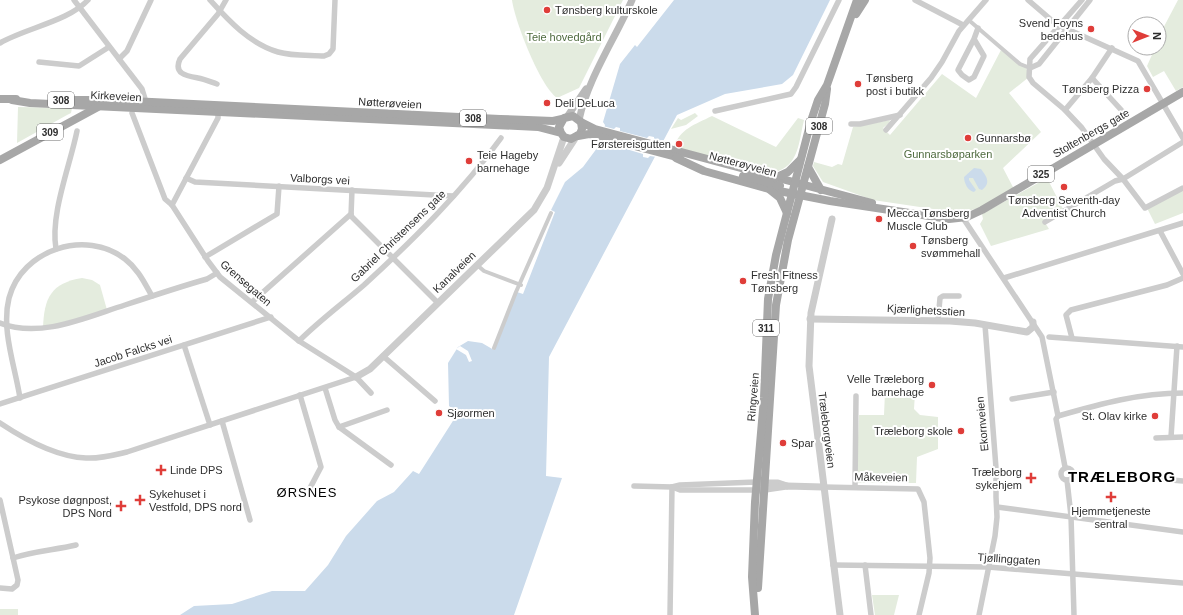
<svg xmlns="http://www.w3.org/2000/svg" width="1183" height="615" font-family="Arial,sans-serif">
<style>
.green{fill:#e4ecde}
.water{fill:#cbdbeb}
.pier{fill:#fff}
.lines{fill:none;stroke-linecap:round;stroke-linejoin:round}
.pedestrian{stroke:#ccc;stroke-width:4}
.minor{stroke:#ccc;stroke-width:5.5}
.tertiary{stroke:#ccc;stroke-width:7}
.secondary{stroke:#b9b9b9;stroke-width:7}
.primary{stroke:#a7a7a7;stroke-width:8}
.poi-dot{fill:#df3d39;stroke:#fff;stroke-width:1.5}
.labels{text-anchor:middle;stroke-width:4;stroke-linejoin:round;paint-order:stroke}
.shield{fill:#fff;stroke:#6d6d6d;stroke-width:1}
.shield-label{font-size:10px;font-weight:bold;fill:#2f2f2f}
.poi-label{font-size:11px;fill:#2f2f2f;stroke:#fff;text-anchor:start}
.park-label{font-size:11px;fill:#4e6a3e;stroke:#fff}
.street-label{font-size:11px;fill:#2f2f2f;stroke:#fff}
.quarter-label{font-size:13px;letter-spacing:1px;fill:#000;stroke:#fff}
.district-label{font-size:15px;font-weight:bold;letter-spacing:1px;fill:#000;stroke:#fff}
</style>
<rect width="100%" height="100%" fill="#fff"/>
<g class="green">
<path d="M512 0H623L579 88 557 98C540 86 515 22 512 0Z"/>
<polygon points="1178,0 1183,0 1183,87 1176,91 1164,71 1153,77 1147,66 1155,48 1159,48 1159,36"/>
<polygon points="1001,50 1026,67 1029,77 1009,93 1041,132 1003,168 1014,189 979,208 960,213 873,200 823,182 813,166 814,162 832,167 838,164 842,165 853,127 890,120 889,123 883,128 890,135 942,74 976,98"/>
<polygon points="18,107 72,108 71,113 67,115 17,143"/>
<polygon points="695,113 698,116 686,125 671,129 678,118 681,120"/>
<path d="M712 116 776 147 798 118 804 120C798 145 799 170 768 173L673 148C681 128 694 125 712 116Z"/>
<polygon points="1047,178 1063,209 1044,221 1049,229 991,246 980,224 983,219 982,214"/>
<polygon points="1183,188 1183,213 1155,224 1147,208"/>
<path d="M82 278 92 280 100 285 107 310 43 328C44 298 51 283 82 278Z"/>
<polygon points="885,392 915,393 914,409 920,415 938,417 938,449 917,457 916,483 856,483 859,415 884,415"/>
<polygon points="872,595 899,595 894,615 875,615"/>
<rect x="0" y="609" width="18" height="6"/>
</g>
<g class="water">
<polygon points="674,0 830,0 793,75 782,84 725,94 677,115 549,357 546,476 562,478 514,615 180,615 194,606 232,604 272,591 305,591 328,565 346,536 377,501 394,492 413,471 419,474 458,413 449,406 448,363 458,347 468,341 482,343 494,350 517,292 523,294 555,212 551,210 565,182 583,167 600,144 605,125 603,122 620,64 635,45 637,47"/>
<path d="M974 168 981 169C987 177 991 183 982 190L979 189 973 178H969V180L976 190 974 192C968 191 964 183 964 177Z"/>
</g>
<g class="pier">
<polygon points="603,126 614,129 616,127 620,128 620,131 647,138 649,136 654,137 654,140 664,143 657,157 650,156 648,158 643,157 643,154 616,146 614,149 610,147 609,144 599,142"/>
<polygon points="460,346 468,351 472,361 469,362 466,355 456,349"/>
</g>
<g class="lines">
<g class="pedestrian">
<polyline points="971,22 1020,64 1030,68"/>
<polyline points="477,265 484,271 521,285"/>
<polyline points="494,348 516,292 551,213"/>
</g>
<g class="minor">
<polyline points="74,0 119,59"/>
<path d="M210 0C228 20 250 44 278 52 292 56 308 55 324 56L329 54 333 49 335 0"/>
<polyline points="915,0 963,25"/>
<polyline points="1028,0 1056,24 1138,61 1183,138"/>
<polyline points="1082,0 1030,59 1029,77 1033,83 1065,110 1082,128 1104,159 1123,179 1145,208 1183,188"/>
<polyline points="974,39 958,70 962,75 969,80 974,77 984,56 974,39 978,28"/>
<path d="M0 43C26 28 69 21 88 0"/>
<polyline points="39,62 79,66 109,47"/>
<polyline points="1030,68 1039,64 1090,0"/>
<polyline points="1092,78 1124,113"/>
<path d="M217 84C211 82 204 79 198 78 187 76 173 74 180 59L218 14 226 0"/>
<polyline points="146,102 142,89 119,59 127,51 151,0"/>
<polyline points="1065,110 1092,78 1112,48"/>
<polyline points="715,111 791,94 796,87 839,0"/>
<polyline points="132,113 165,199 172,205 208,261 220,277 299,341 356,377 371,393"/>
<polyline points="851,124 860,124 900,115"/>
<polyline points="886,130 931,78 942,62 959,31 986,0"/>
<polyline points="186,178 195,182 453,196"/>
<polyline points="352,190 351,216 438,303"/>
<polyline points="172,205 218,118 218,112"/>
<polyline points="957,214 963,218 1042,337 1058,416 1056,419 1065,467"/>
<polyline points="1045,222 1115,181 1123,179 1183,142"/>
<polyline points="1160,231 1183,274"/>
<path d="M56 249C50 214 70 166 77 131"/>
<polyline points="205,257 277,214 279,186"/>
<polyline points="1004,278 1183,223"/>
<polyline points="252,302 351,214"/>
<polyline points="938,320 940,298 943,296 959,296"/>
<path d="M0 323C40 339 87 317 125 305 152 296 179 287 207 279L217 273"/>
<polyline points="1049,337 1183,347"/>
<polyline points="1072,338 1066,315 1071,310 1167,285 1183,278"/>
<path d="M299 341C319 321 342 304 364 285 413 240 462 192 501 138"/>
<polyline points="184,345 210,425"/>
<polyline points="383,356 435,401"/>
<polyline points="325,388 335,420 339,427 391,465"/>
<polyline points="300,395 321,467 310,488"/>
<path d="M20 398C15 366 1 330 9 298 22 249 86 229 125 259 138 269 144 282 152 296"/>
<polyline points="1012,399 1054,392"/>
<polyline points="0,404 271,317"/>
<path d="M1058 416C1100 404 1139 393 1183 393"/>
<polyline points="222,421 250,520"/>
<path d="M0 423C24 439 57 457 86 458 100 459 114 455 127 452L356 377"/>
<polyline points="339,427 387,410"/>
<polyline points="1171,437 1177,346"/>
<polyline points="1156,438 1183,437"/>
<circle cx="1067" cy="474" r="6"/>
<polyline points="1160,479 1183,481"/>
<polyline points="1067,480 1071,516 1074,615"/>
<polyline points="634,486 672,487 680,485 756,482"/>
<polyline points="672,487 680,490 756,490"/>
<polyline points="823,487 918,489 924,502 930,558 929,573 919,615"/>
<polyline points="855,487 856,396"/>
<polyline points="0,500 18,580 17,585 12,589 0,588"/>
<polyline points="997,507 1183,532"/>
<path d="M13 558C34 551 55 550 76 545"/>
<polyline points="833,565 988,567 1183,583"/>
<polyline points="865,565 871,615"/>
<polyline points="670,615 672,487"/>
<polyline points="979,615 995,536 997,517 996,497 996,468 985,325"/>
</g>
<g class="tertiary">
<polyline points="559,163 576,137"/>
<polyline points="832,219 811,313 809,366 840,615"/>
<polyline points="810,319 950,321 975,323 1027,332 1033,327 1033,322"/>
<polyline points="356,377 370,369 534,210 547,188 564,137"/>
<polyline points="760,483 778,483 787,486"/>
<polyline points="760,490 787,486 823,487"/>
</g>
<g class="secondary">
<polyline points="567,117 586,89"/>
<path d="M579 120C588 78 615 39 632 0"/>
</g>
<g class="primary">
<polyline points="856,14 865,0"/>
<polyline points="0,99 16,99"/>
<polyline points="12,100 30,103 538,127 561,133 564,137 571,139 580,134 582,129 581,122 573,116 564,118 559,127 561,133"/>
<polyline points="62,100 110,100 500,119 553,121 562,119"/>
<polyline points="581,122 595,129 872,203"/>
<polyline points="578,136 589,134 680,158"/>
<polyline points="676,158 704,171 769,189 830,201 949,219 967,217 982,210 1183,92"/>
<polyline points="0,160 98,107"/>
<polyline points="808,167 821,190"/>
<polyline points="743,176 780,186"/>
<polyline points="775,178 788,172 800,160"/>
<polyline points="770,190 780,198 787,213"/>
<polyline points="758,588 776,305 788,240 825,104 827,89"/>
<polyline points="755,615 752,577 755,502 764,398 768,299 776,255 811,121 818,100 827,85 857,0"/>
</g>
</g>
<g class="poi-dot">
<circle cx="547" cy="10" r="4"/>
<circle cx="1091" cy="29" r="4"/>
<circle cx="858" cy="84" r="4"/>
<circle cx="1147" cy="89" r="4"/>
<circle cx="547" cy="103" r="4"/>
<circle cx="968" cy="138" r="4"/>
<circle cx="679" cy="144" r="4"/>
<circle cx="469" cy="161" r="4"/>
<circle cx="1064" cy="187" r="4"/>
<circle cx="879" cy="219" r="4"/>
<circle cx="913" cy="246" r="4"/>
<circle cx="743" cy="281" r="4"/>
<circle cx="932" cy="385" r="4"/>
<circle cx="439" cy="413" r="4"/>
<circle cx="1155" cy="416" r="4"/>
<circle cx="961" cy="431" r="4"/>
<circle cx="783" cy="443" r="4"/>
<path d="M159 464h4v4h4v4h-4v4h-4v-4h-4v-4h4z"/>
<path d="M1029 472h4v4h4v4h-4v4h-4v-4h-4v-4h4z"/>
<path d="M1109 491h4v4h4v4h-4v4h-4v-4h-4v-4h4z"/>
<path d="M138 494h4v4h4v4h-4v4h-4v-4h-4v-4h4z"/>
<path d="M119 500h4v4h4v4h-4v4h-4v-4h-4v-4h4z"/>
</g>
<g class="labels">
<g class="shield">
<rect x="48" y="92" width="26" height="16" rx="3"/>
<rect x="460" y="110" width="26" height="16" rx="3"/>
<rect x="806" y="118" width="26" height="16" rx="3"/>
<rect x="37" y="124" width="26" height="16" rx="3"/>
<rect x="1028" y="166" width="26" height="16" rx="3"/>
<rect x="753" y="320" width="26" height="16" rx="3"/>
</g>
<g class="shield-label">
<text x="61" y="104">308</text>
<text x="473" y="122">308</text>
<text x="819" y="130">308</text>
<text x="50" y="136">309</text>
<text x="1041" y="178">325</text>
<text x="766" y="332">311</text>
</g>
<g class="poi-label">
<text x="555" y="14">Tønsberg kulturskole</text>
<text x="1083" y="27" text-anchor="end">Svend Foyns<tspan x="1083" dy="13">bedehus</tspan></text>
<text x="866" y="82">Tønsberg<tspan x="866" dy="13">post i butikk</tspan></text>
<text x="1139" y="93" text-anchor="end">Tønsberg Pizza</text>
<text x="555" y="107">Deli DeLuca</text>
<text x="976" y="142">Gunnarsbø</text>
<text x="671" y="148" text-anchor="end">Førstereisgutten</text>
<text x="477" y="159">Teie Hageby<tspan x="477" dy="13">barnehage</tspan></text>
<text x="1064" y="204" text-anchor="middle">Tønsberg Seventh-day<tspan x="1064" dy="13">Adventist Church</tspan></text>
<text x="887" y="217">Mecca Tønsberg<tspan x="887" dy="13">Muscle Club</tspan></text>
<text x="921" y="244">Tønsberg<tspan x="921" dy="13">svømmehall</tspan></text>
<text x="751" y="279">Fresh Fitness<tspan x="751" dy="13">Tønsberg</tspan></text>
<text x="924" y="383" text-anchor="end">Velle Træleborg<tspan x="924" dy="13">barnehage</tspan></text>
<text x="447" y="417">Sjøormen</text>
<text x="1147" y="420" text-anchor="end">St. Olav kirke</text>
<text x="953" y="435" text-anchor="end">Træleborg skole</text>
<text x="791" y="447">Spar</text>
<text x="170" y="474">Linde DPS</text>
<text x="1022" y="476" text-anchor="end">Træleborg<tspan x="1022" dy="13">sykehjem</tspan></text>
<text x="149" y="498">Sykehuset i<tspan x="149" dy="13">Vestfold, DPS nord</tspan></text>
<text x="112" y="504" text-anchor="end">Psykose døgnpost,<tspan x="112" dy="13">DPS Nord</tspan></text>
<text x="1111" y="515" text-anchor="middle">Hjemmetjeneste<tspan x="1111" dy="13">sentral</tspan></text>
</g>
<g class="park-label">
<text x="564" y="41">Teie hovedgård</text>
<text x="948" y="158">Gunnarsbøparken</text>
</g>
<g class="street-label">
<text transform="translate(116 96) rotate(3)" y="4">Kirkeveien</text>
<text transform="translate(390 103) rotate(3)" y="4">Nøtterøveien</text>
<text transform="translate(1091 133) rotate(-30)" y="4">Stoltenbergs gate</text>
<text transform="translate(743 164) rotate(15)" y="4">Nøtterøyveien</text>
<text transform="translate(320 179) rotate(3)" y="4">Valborgs vei</text>
<text transform="translate(398 236) rotate(-44)" y="4">Gabriel Christensens gate</text>
<text transform="translate(454 272) rotate(-44)" y="4">Kanalveien</text>
<text transform="translate(246 283) rotate(41)" y="4">Grensegaten</text>
<text transform="translate(926 310) rotate(3)" y="4">Kjærlighetsstien</text>
<text transform="translate(133 351) rotate(-18)" y="4">Jacob Falcks vei</text>
<text transform="translate(753 397) rotate(-85)" y="4">Ringveien</text>
<text transform="translate(982 424) rotate(-95)" y="4">Ekornveien</text>
<text transform="translate(827 430) rotate(83)" y="4">Træleborgveien</text>
<text transform="translate(881 477) rotate(1)" y="4">Måkeveien</text>
<text transform="translate(1009 559) rotate(4)" y="4">Tjøllinggaten</text>
</g>
<g class="quarter-label">
<text x="307" y="497">ØRSNES</text>
</g>
<g class="district-label">
<text x="1122" y="482">TRÆLEBORG</text>
</g>
</g>
<g transform="translate(1147 36) rotate(90)"><circle r="19" fill="#ffffff" stroke="#acacac"/>
<path d="M0-3L7 15L0 10L-7 15Z" fill="#df3d39"/>
<text y="-6" font-size="11" font-weight="bold" text-anchor="middle" fill="#2f2f2f">N</text>
</g>
</svg>
